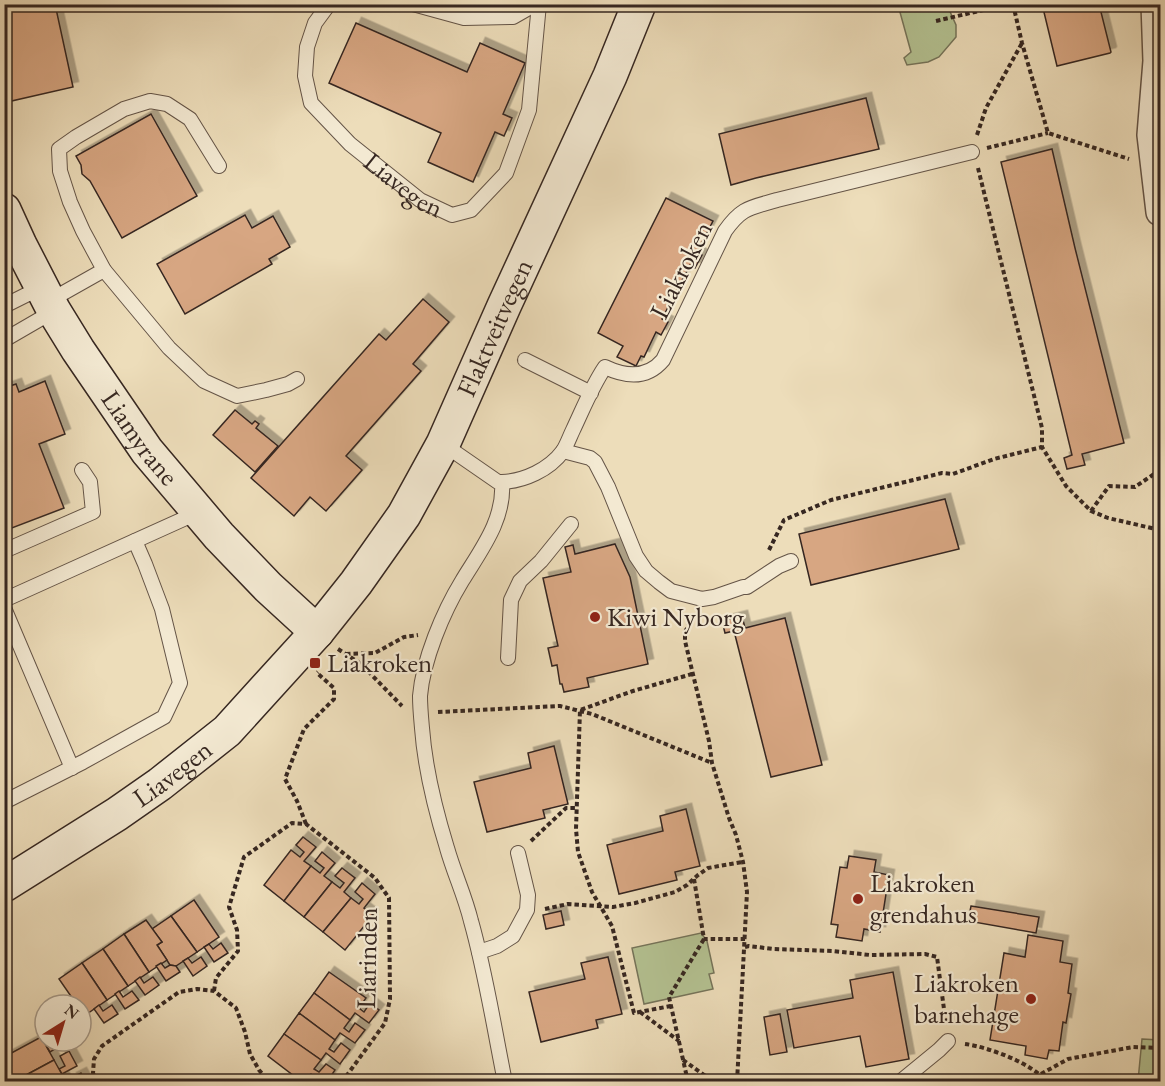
<svg xmlns="http://www.w3.org/2000/svg" width="1165" height="1086" font-family="'EB Garamond',serif">
<style>
.green{fill:#b4c292;stroke:#75745a;stroke-width:1.5}
.building{fill:#d7a682;stroke:#362721;stroke-width:1.5;filter:url(#shadow)}
.lines{fill:none;stroke-linecap:round;stroke-linejoin:round}
.lane-casing{stroke:#645447;stroke-width:16}
.street-casing{stroke:#645447;stroke-width:30}
.secondary-casing{stroke:#362721;stroke-width:36}
.path{stroke:#362721;stroke-width:4;stroke-dasharray:4.5 3;stroke-linecap:butt}
.lane{stroke:#f3e9d2;stroke-width:14}
.street{stroke:#f3e9d2;stroke-width:27}
.secondary{stroke:#f3e9d2;stroke-width:33}
.poi-dot{fill:#8f2418;stroke:#f3e9d2;stroke-width:2}
.labels{text-anchor:middle;stroke-width:4.5;stroke-linejoin:round;paint-order:stroke}
.street-label{font-size:27px;fill:#362721;stroke:#f3e9d2}
.poi-label{font-size:27px;fill:#362721;stroke:#f3e9d2;text-anchor:start}
</style>
<defs>
<filter id="shadow"><feDropShadow dx="5.5" dy="-5.5" stdDeviation="0" flood-color="#0004"/></filter>
</defs>
<rect width="100%" height="100%" fill="#edddba"/>
<filter id="stains"><feTurbulence type="fractalNoise" baseFrequency=".00333" numOctaves="4"/><feColorMatrix values="0 0 0 0 .2 0 0 0 0 .09 0 0 0 0 .02 0 0 0 .5 -.17"/></filter>
<radialGradient id="worn" r=".72"><stop offset=".6" stop-color="#630" stop-opacity="0"/><stop offset="1" stop-color="#630" stop-opacity=".3"/></radialGradient>
<g class="green">
<polygon points="898,5 947,5 956,25 956,37 939,57 928,62 907,65 904,58 911,52"/>
<polygon points="701,933 707,941 714,973 709,974 713,989 644,1004 632,948"/>
<polygon points="1142,1039 1160,1040 1160,1081 1138,1081"/>
</g>
<g class="building">
<polygon points="4,4 55,4 73,87 7,102 4,88"/>
<polygon points="1042,4 1099,4 1111,52 1110,53 1057,66"/>
<polygon points="356,23 467,72 480,43 525,63 503,114 512,118 504,136 495,132 473,182 428,162 441,133 329,83"/>
<polygon points="866,98 879,149 756,178 731,185 719,134"/>
<polygon points="151,114 197,196 122,238 90,181 82,174 81,165 76,156"/>
<polygon points="1052,149 1075,248 1124,443 1082,454 1085,465 1067,469 1064,458 1072,455 1001,162"/>
<polygon points="666,198 713,221 697,252 702,255 695,268 690,265 662,319 668,322 661,335 656,332 644,357 641,356 636,366 617,357 623,346 598,333"/>
<polygon points="245,215 252,228 273,216 290,247 269,259 272,264 185,314 157,264"/>
<polygon points="423,299 449,322 413,364 421,371 346,456 362,470 326,511 310,497 294,516 251,478 379,334 386,340"/>
<polygon points="45,381 65,434 39,444 64,508 4,531 4,388 16,384 19,392"/>
<polygon points="235,410 252,424 255,421 259,424 256,428 278,446 255,472 213,435"/>
<polygon points="945,499 959,549 811,585 799,534"/>
<polygon points="615,544 630,577 648,664 587,678 589,687 564,692 562,684 560,684 557,665 552,666 548,648 558,646 543,578 571,572 565,547 573,545 575,554"/>
<polygon points="742,616 745,628 785,618 822,765 771,777 734,631 725,633 722,621"/>
<polygon points="554,746 568,804 543,810 545,818 487,832 474,782 531,768 528,753"/>
<polygon points="686,809 700,866 675,872 677,880 619,894 607,845 663,831 660,816"/>
<polygon points="303,837 316,847 304,861 311,866 284,901 264,885 291,850 300,857 304,852 296,845"/>
<polygon points="322,852 335,863 324,876 332,882 304,917 284,901 311,866 320,873 324,868 315,861"/>
<polygon points="849,856 876,860 874,872 889,875 880,932 864,929 862,941 836,937 838,925 831,924 840,867 847,868"/>
<polygon points="342,868 355,878 344,892 351,898 323,932 304,917 332,882 340,888 344,883 335,876"/>
<polygon points="362,883 375,894 364,908 373,915 345,950 323,932 351,898 359,904 363,899 355,892"/>
<polygon points="194,900 219,937 197,952 171,916"/>
<polygon points="971,906 1039,917 1036,933 968,921"/>
<polygon points="561,911 564,925 546,929 543,915"/>
<polygon points="171,916 197,952 176,966 170,965 157,945 162,942 152,929"/>
<polygon points="146,920 162,942 157,945 167,960 149,972 124,934"/>
<polygon points="124,934 149,972 128,986 103,949"/>
<polygon points="1028,935 1063,941 1060,962 1072,964 1068,993 1071,994 1066,1023 1063,1022 1059,1051 1049,1050 1047,1059 1025,1055 1026,1046 990,1040 1004,953 1025,957"/>
<polygon points="221,943 228,953 214,962 204,947 209,944 213,949"/>
<polygon points="103,949 128,986 107,1000 82,963"/>
<polygon points="201,957 207,966 193,976 183,961 188,958 192,963"/>
<polygon points="608,957 622,1014 596,1020 598,1028 541,1042 529,992 585,979 581,963"/>
<polygon points="82,963 107,1000 84,1016 81,1011 81,1005 77,1005 59,979"/>
<polygon points="161,963 165,968 170,965 176,966 180,972 166,981 156,966"/>
<polygon points="329,972 366,998 359,1008 364,1012 370,1003 379,1010 369,1023 355,1013 350,1020 314,993"/>
<polygon points="893,972 909,1059 866,1067 860,1036 794,1048 787,1010 853,998 850,980"/>
<polygon points="140,977 144,983 153,977 159,985 145,995 135,981"/>
<polygon points="119,991 123,997 132,991 139,1000 125,1009 115,994"/>
<polygon points="314,993 350,1020 344,1028 349,1032 355,1023 365,1030 355,1043 340,1033 335,1040 299,1013"/>
<polygon points="99,1005 103,1011 112,1005 118,1014 104,1023 94,1009"/>
<polygon points="299,1013 335,1040 329,1049 334,1052 341,1043 350,1050 340,1064 326,1053 321,1060 284,1034"/>
<polygon points="780,1014 787,1052 770,1055 764,1017"/>
<polygon points="284,1034 321,1060 314,1069 319,1072 326,1064 335,1070 327,1082 321,1082 311,1074 305,1082 302,1082 268,1056"/>
<polygon points="41,1037 54,1060 15,1081 4,1063 4,1057"/>
<polygon points="51,1041 64,1041 65,1043 50,1052 47,1047 53,1044"/>
<polygon points="69,1051 77,1066 62,1074 59,1069 65,1066 60,1056"/>
<polygon points="54,1060 66,1082 15,1082 15,1081"/>
<polygon points="81,1073 86,1082 73,1082 71,1078"/>
</g>
<g class="lines">
<defs>
<g id="lane">
<path id="s1" d="M329 4 315 23 307 47 305 76 311 103 350 144 420 200 452 215 471 210 506 173 529 110 539 4"/>
<polyline points="413,4 464,18 513,17 527,9 531,4"/>
<polyline points="219,166 190,119 167,104 150,101 124,109 76,137 59,149 60,171 70,202 83,231 104,270 169,348 204,381 237,396 266,390 288,384 297,379"/>
<polyline points="49,301 104,270"/>
<polyline points="4,306 42,287"/>
<polyline points="4,340 54,311"/>
<polyline points="525,360 591,393"/>
<path d="M443 444 498 482H502C505 520 480 551 462 581 443 612 423 660 420 696 420 707 421 717 422 728 425 769 435 809 447 848 454 873 465 896 471 921 486 974 494 1028 505 1082"/>
<polyline points="563,451 590,458 595,462 608,487 636,556 646,571 659,582 671,591 702,599 714,597 743,587 747,587 779,566 791,561"/>
<path d="M502 482C524 481 549 470 563 451 567 445 570 436 573 430 583 409 592 386 605 367 626 377 647 379 663 360L725 231C742 207 750 208 777 200L972 152"/>
<polyline points="4,551 93,512 90,482 82,470"/>
<polyline points="4,600 199,512"/>
<polyline points="4,608 72,768"/>
<polyline points="508,658 511,600 520,581 541,561 571,524"/>
<polyline points="4,802 83,762 164,717 180,683 162,609 145,564 135,541"/>
<polyline points="479,952 497,946 513,936 527,910 528,895 518,853"/>
<polyline points="900,1082 939,1050 948,1041"/>
</g>
<polyline id="street" points="1155,4 1157,61 1151,135 1160,212"/>
<g id="secondary">
<path id="s2" d="M4 210 20 245 54 311 78 350 147 451 219 536 268 587 317 632"/>
<path id="s3" d="M4 885 117 814 160 784 227 731 317 632 356 583 404 515 443 444 504 306 610 76 639 4"/>
</g>
</defs>
<use href="#lane" class="lane-casing"/>
<use href="#street" class="street-casing"/>
<use href="#secondary" class="secondary-casing"/>
<g class="path">
<polyline points="1013,4 1022,43 1048,133 1129,159"/>
<polyline points="936,21 1009,4"/>
<polyline points="977,135 986,108 1022,43"/>
<polyline points="987,148 1048,133"/>
<polyline points="978,168 1042,428 1042,447 1066,486 1091,511 1108,518 1160,530"/>
<polyline points="1091,511 1109,486 1135,487 1160,470"/>
<polyline points="769,550 784,520 831,500 942,473 953,474 994,459 1042,447"/>
<polyline points="694,615 685,632 685,641 709,741 712,763 729,818 736,835 743,862 747,892 737,1082"/>
<polyline points="338,649 361,664 402,706"/>
<polyline points="346,654 375,653 404,637 418,635"/>
<polyline points="438,712 560,706 592,714 712,763"/>
<polyline points="306,824 297,801 285,779 304,729 334,699 334,688 317,673 318,672"/>
<polyline points="531,841 566,808 577,808"/>
<polyline points="694,879 704,939 745,939"/>
<polyline points="545,909 568,904 613,907 635,903 675,892 687,885 698,875 708,868 742,862"/>
<polyline points="745,947 749,946 773,949 833,951 870,955 925,954 937,957 946,1024"/>
<polyline points="214,991 216,978 238,951 237,930 229,907 244,857 292,823 306,824 375,878 389,898 390,999 385,1023 342,1082"/>
<polyline points="671,1006 634,1013 612,926 592,892 578,852 576,829 580,710 633,691 692,674"/>
<polyline points="640,1012 679,1041"/>
<path d="M965 1044C988 1047 1032 1063 1047 1082"/>
<polyline points="683,1060 714,1082"/>
<polyline points="1041,1074 1068,1059 1133,1047 1160,1048"/>
<polyline points="97,1082 93,1073 94,1059 102,1046 179,992 197,989 214,991 236,1008 245,1032 250,1054 259,1070 269,1082"/>
<polyline points="688,1082 669,997 704,939"/>
</g>
<use href="#lane" class="lane"/>
<use href="#street" class="street"/>
<use href="#secondary" class="secondary"/>
</g>
<g class="poi-dot">
<circle cx="595" cy="617" r="6"/>
<rect x="309" y="657" width="12" height="12" rx="3"/>
<circle cx="858" cy="899" r="6"/>
<circle cx="1031" cy="999" r="6"/>
</g>
<g class="labels">
<g class="street-label">
<text dy="9" stroke="none"><textPath href="#s1" startOffset="230">Liavegen</textPath></text>
<text transform="translate(681 270) rotate(-63)" y="9">Liakroken</text>
<text dy="9" stroke="none"><textPath href="#s3" startOffset="759">Flaktveitvegen</textPath></text>
<text dy="9" stroke="none"><textPath href="#s2" startOffset="266">Liamyrane</textPath></text>
<text dy="9" stroke="none"><textPath href="#s3" startOffset="202">Liavegen</textPath></text>
<text transform="translate(367 958) rotate(-89)" y="9">Liarinden</text>
</g>
<g class="poi-label">
<text x="607" y="626">Kiwi Nyborg</text>
<text x="327" y="672">Liakroken</text>
<text x="870" y="892">Liakroken<tspan x="870" dy="31">grendahus</tspan></text>
<text x="1019" y="992" text-anchor="end">Liakroken<tspan x="1019" dy="31">barnehage</tspan></text>
</g>
</g>
<rect width="1165" height="1086" fill="none" stroke="#edddba" stroke-width="24"/>
<rect x="6" y="6" width="1153" height="1074" fill="none" stroke="#362721" stroke-width="3"/>
<rect x="12" y="12" width="1141" height="1062" fill="none" stroke="#362721" stroke-width="1.5"/>
<g transform="translate(63 1023) rotate(37)"><circle r="28" fill="#f3e9d2" stroke="#a79b8b" stroke-width="1.5"/>
<path d="M0-4.5L10 22L0 15L-10 22Z" fill="#8f2418"/>
<text y="-9" font-size="16" font-weight="bold" text-anchor="middle" fill="#362721">N</text>
</g>
<rect width="100%" height="100%" filter="url(#stains)"/>
<rect width="100%" height="100%" fill="url(#worn)"/>
</svg>
